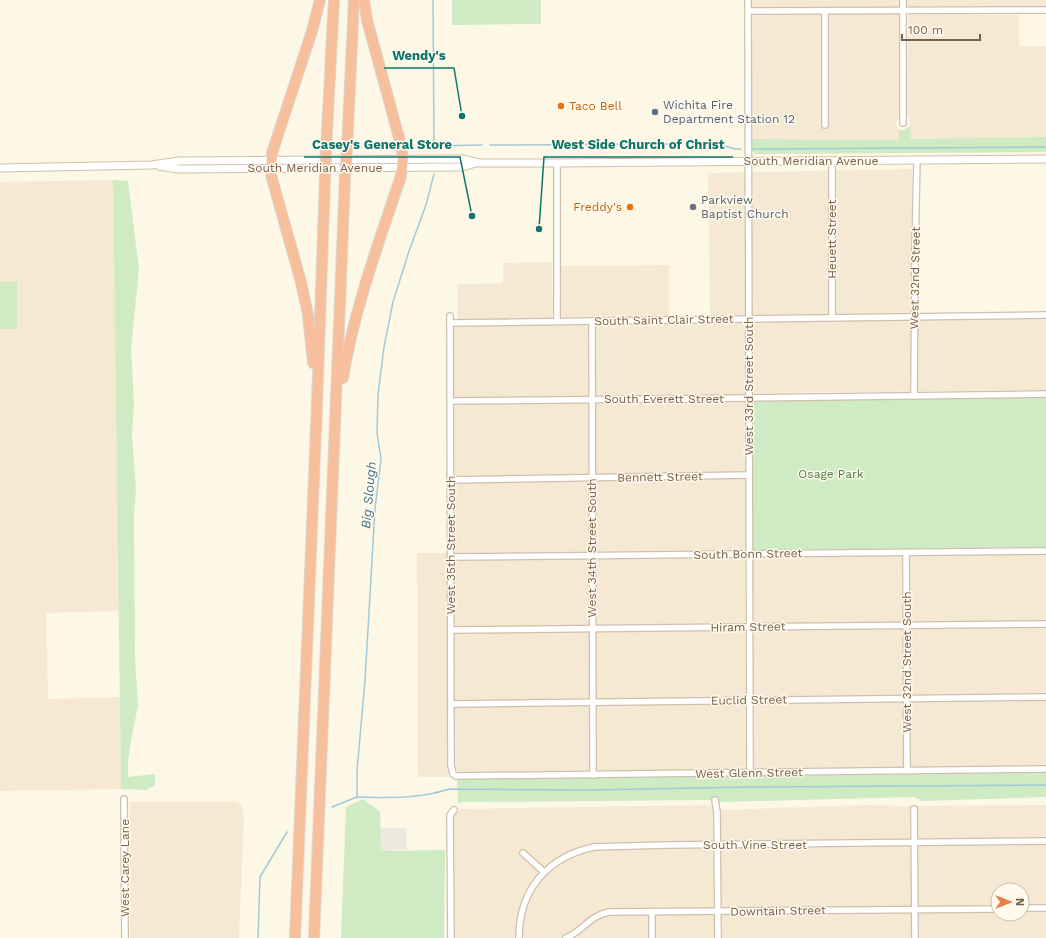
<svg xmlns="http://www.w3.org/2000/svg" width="1046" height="938" font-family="'Work Sans',sans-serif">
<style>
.residential{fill:#f5e9d4;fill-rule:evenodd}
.industrial{fill:#ede8e0}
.green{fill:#cfebc4}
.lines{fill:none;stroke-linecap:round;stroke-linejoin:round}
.stream{stroke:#a0cad9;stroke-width:1.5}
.minor-casing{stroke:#cfbfac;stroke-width:8}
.secondary-casing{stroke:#d2c0a9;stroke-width:9}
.motorway-casing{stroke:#dcd5d0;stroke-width:12}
.minor{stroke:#fff;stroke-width:5.5}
.secondary{stroke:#fff;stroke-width:7}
.motorway{stroke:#f8bf9c;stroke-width:10}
.motorway-bridge-casing{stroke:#dcd5d0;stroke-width:12;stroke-linecap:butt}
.motorway-bridge{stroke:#f8bf9c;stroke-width:10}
.food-dot{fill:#e8710a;stroke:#fffaed;stroke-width:1.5}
.service-dot{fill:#5c6f8a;stroke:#fffaed;stroke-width:1.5}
.worship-dot{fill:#6b7280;stroke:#fffaed;stroke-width:1.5}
.labels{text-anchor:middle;stroke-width:3;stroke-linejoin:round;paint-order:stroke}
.service-label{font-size:12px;fill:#4e5e75;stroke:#fffaed;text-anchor:start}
.food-label{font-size:12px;fill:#c56008;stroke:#fffaed;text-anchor:start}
.street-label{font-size:12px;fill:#775f4a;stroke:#fffaed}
.worship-label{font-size:12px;fill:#5b616d;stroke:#fffaed;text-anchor:start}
.park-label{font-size:12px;fill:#4c7d42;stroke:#fffaed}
.water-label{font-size:13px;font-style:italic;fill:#43768b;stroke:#fffaed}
.leader{fill:none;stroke:#0f766e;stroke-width:1.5}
.callout-dot{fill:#0f766e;stroke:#fffaed;stroke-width:1.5}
.callout-label{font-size:13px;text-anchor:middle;font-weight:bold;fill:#0f766e;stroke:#fffaed;stroke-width:3;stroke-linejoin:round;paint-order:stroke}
</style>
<rect width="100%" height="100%" fill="#fdf7e6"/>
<g class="residential">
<polygon points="751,0 1046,0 1046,6 899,7 899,117 897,120 896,125 899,130 899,140 752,139"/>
<polygon points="908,15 1019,15 1019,46 1046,46 1046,137 910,139 910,120 907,116"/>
<polygon points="912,169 912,213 910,310 909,313 710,316 708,173"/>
<polygon points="113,180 119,611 46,613 48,699 120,697 121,789 0,791 0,182"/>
<polygon points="552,262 553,312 552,316 549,318 458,320 457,284 503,283 503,263"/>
<polygon points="669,265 669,316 563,317 560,315 560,266"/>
<polygon points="1046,319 1046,390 756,393 753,393 752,390 752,325 754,322 757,322"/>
<polygon points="742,322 744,323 745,329 746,547 745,549 743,550 554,552 554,559 743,557 745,559 746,766 742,769 458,772 454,767 453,328 457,325"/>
<polygon points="417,553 447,553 448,777 418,777"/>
<polygon points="1046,554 1046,766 757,769 753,766 753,560 754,558"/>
<polygon points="130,802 237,802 241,805 244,817 239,938 130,938"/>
<path d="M705 805 721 810 868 805 903 806 1046 805V938H453L451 816 461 809ZM998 890H1022V914H998Z"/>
</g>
<polygon class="industrial" points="380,828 407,828 407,850 381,851"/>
<g class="green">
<polygon points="452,0 541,0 541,24 452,25"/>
<polygon points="910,126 911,139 1046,137 1046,152 756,154 752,151 752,139 899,140 899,130 904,130"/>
<polygon points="113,180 128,181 139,269 131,348 134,403 132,436 136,489 134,516 135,658 138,706 131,740 128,762 128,777 155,774 155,785 146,790 121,789"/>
<rect x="0" y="282" width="17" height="47"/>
<polygon points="1046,397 1046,547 752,550 752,400"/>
<polygon points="1046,773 1046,797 922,801 914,797 719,802 708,800 464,802 458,803 457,779"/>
<polygon points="363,799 380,812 381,851 445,850 444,938 341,938 346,807"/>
</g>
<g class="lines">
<g class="stream">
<polyline points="433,0 434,146 482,145"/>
<polyline points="702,143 714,143 735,149 741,149"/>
<polyline points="490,145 675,144"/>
<polyline points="753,149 1046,147"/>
<path d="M357 797C388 798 420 799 449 789L587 790 753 787 1046 785"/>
<polyline points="332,807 357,797 357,771 365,680 375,509 381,459 377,433 378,394 384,347 393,302 409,251 426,205 434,174"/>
<polyline points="258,938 260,877 287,832"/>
</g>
<defs>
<g id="minor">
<polyline points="748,0 750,773"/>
<polyline points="903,0 903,123"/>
<polyline points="748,11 1046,10"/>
<polyline points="825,11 825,125"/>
<polyline points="450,316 451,766 453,774 456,776 1046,769"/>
<polyline points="832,318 832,161"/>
<polyline points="557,321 557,163"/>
<polyline points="592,321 593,775"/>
<polyline points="450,323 1046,315"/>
<polyline points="914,396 915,252 917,160"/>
<polyline points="451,401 749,398 1046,394"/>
<polyline points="450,480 749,475"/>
<polyline points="906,553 907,771"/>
<polyline points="451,557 1046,551"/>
<polyline points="451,630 1046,624"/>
<polyline points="451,704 1046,697"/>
<polyline points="124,799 125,938"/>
<polyline points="715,800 717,812 718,938"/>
<polyline points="914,809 915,938"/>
<polyline points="523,853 544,872"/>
<polyline points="1022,908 1046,908"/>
<polyline points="652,912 652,938"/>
<polyline points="451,938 450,820 450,815 454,810"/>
<path d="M519 938C519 890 547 857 594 847L667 845 1046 841"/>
<path d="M566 938C583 931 590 915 609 912L998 909"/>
</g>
<g id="secondary">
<polyline points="159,166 178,169 452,167 462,167 476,163"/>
<polyline points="0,168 151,165 179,161 462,159 479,163 557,163 1046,159"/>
</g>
<g id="motorway">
<polyline points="347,149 354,0"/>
<polyline points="326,150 334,0"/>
<polyline points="313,363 308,315 301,282 271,175 272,153 312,31 320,0"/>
<path d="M343 378C354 309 379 242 401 176L403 159 401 145 367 20 364 0"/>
<polyline points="295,938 317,404 325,178"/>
<polyline points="314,938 345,178"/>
</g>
</defs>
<use href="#minor" class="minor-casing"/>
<use href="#secondary" class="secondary-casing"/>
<use href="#motorway" class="motorway-casing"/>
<use href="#minor" class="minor"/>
<use href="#secondary" class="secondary"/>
<use href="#motorway" class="motorway"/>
<defs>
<g id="motorway-bridge">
<polyline points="325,178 326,150"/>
<polyline points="345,178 347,149"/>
</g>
</defs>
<use href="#motorway-bridge" class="motorway-bridge-casing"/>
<use href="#motorway-bridge" class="motorway-bridge"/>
</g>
<g class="food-dot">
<circle cx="561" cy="106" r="4"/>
<circle cx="630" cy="207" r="4"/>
</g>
<circle class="service-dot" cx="655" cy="112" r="4"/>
<circle class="worship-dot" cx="693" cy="207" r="4"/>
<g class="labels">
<g class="service-label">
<text x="663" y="109">Wichita Fire<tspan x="663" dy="14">Department Station 12</tspan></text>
</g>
<g class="food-label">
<text x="569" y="110">Taco Bell</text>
<text x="622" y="211" text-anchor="end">Freddy's</text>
</g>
<g class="street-label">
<text x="811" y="165">South Meridian Avenue</text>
<text x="315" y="172">South Meridian Avenue</text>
<text transform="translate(832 239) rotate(-90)" y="4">Heuett Street</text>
<text transform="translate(915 278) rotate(-89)" y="4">West 32nd Street</text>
<text transform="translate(664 320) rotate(-1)" y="4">South Saint Clair Street</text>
<text transform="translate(749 386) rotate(-90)" y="4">West 33rd Street South</text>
<text x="664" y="403">South Everett Street</text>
<text transform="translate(660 477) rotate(-1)" y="4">Bennett Street</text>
<text transform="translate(451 545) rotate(-90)" y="4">West 35th Street South</text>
<text transform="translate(592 548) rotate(-90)" y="4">West 34th Street South</text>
<text transform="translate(748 554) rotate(-1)" y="4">South Bonn Street</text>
<text transform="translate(748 627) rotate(-1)" y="4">Hiram Street</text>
<text transform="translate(907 662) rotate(-90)" y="4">West 32nd Street South</text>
<text transform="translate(749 700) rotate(-1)" y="4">Euclid Street</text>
<text transform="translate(749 773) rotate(-1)" y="4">West Glenn Street</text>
<text x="755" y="849">South Vine Street</text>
<text transform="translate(125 868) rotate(-90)" y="4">West Carey Lane</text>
<text transform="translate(778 911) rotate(-1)" y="4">Downtain Street</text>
</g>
<g class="worship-label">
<text x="701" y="204">Parkview<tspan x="701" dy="14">Baptist Church</tspan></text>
</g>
<g class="park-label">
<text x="831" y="478">Osage Park</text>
</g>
<g class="water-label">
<text transform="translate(368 495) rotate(-85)" y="5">Big Slough</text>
</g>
</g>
<path class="leader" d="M462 116L454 68H384M539 229L544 157H733M472 216L460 157H304"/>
<g class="callout-dot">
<circle cx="462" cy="116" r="4"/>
<circle cx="539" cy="229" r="4"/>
<circle cx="472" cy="216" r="4"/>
</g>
<g class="callout-label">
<text x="419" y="60">Wendy's</text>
<text x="638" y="149">West Side Church of Christ</text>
<text x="382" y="149">Casey's General Store</text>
</g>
<g transform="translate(1010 902) rotate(90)"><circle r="19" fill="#fffaed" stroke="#c9bcac"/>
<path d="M0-3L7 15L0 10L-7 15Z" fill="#e87f4a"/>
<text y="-6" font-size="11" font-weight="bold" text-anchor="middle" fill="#775f4a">N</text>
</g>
<path d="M902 34v6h78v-6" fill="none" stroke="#775f4a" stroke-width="2"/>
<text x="908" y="34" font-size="12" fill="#775f4a" stroke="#fffaed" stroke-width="3" paint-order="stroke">100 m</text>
</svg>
